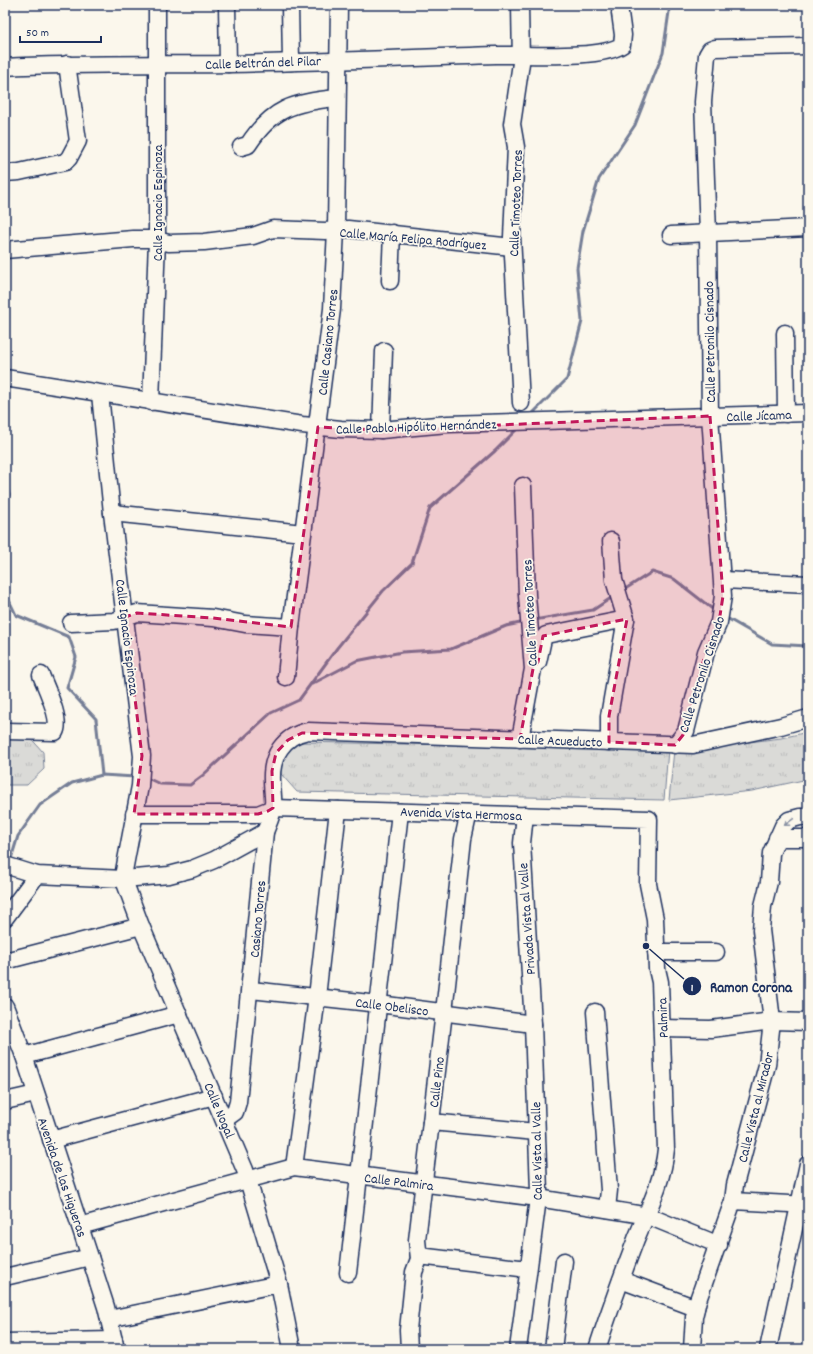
<svg xmlns="http://www.w3.org/2000/svg" width="813" height="1354" font-family="Dekko,sans-serif">
<style>
.grass{fill:url(#grass-tufts);stroke:#7a849a}
.lines{fill:none;stroke-linecap:round;stroke-linejoin:round}
.stream{stroke:#747e96;stroke-width:3}
.minor-casing{stroke:#1b2f5e;stroke-width:19}
.minor{stroke:#fbf7ec;stroke-width:16}
.oneway{stroke:#8b93a5}
.marked{fill:#c2185b;fill-opacity:0.2;stroke:#c2185b;stroke-width:3;stroke-dasharray:8 5;stroke-linejoin:round}
.labels{text-anchor:middle;stroke-width:3.5;stroke-linejoin:round;paint-order:stroke}
.street-label{font-size:14px;fill:#1b2f5e;stroke:#fbf7ec}
.leader{fill:none;stroke:#1b2f5e;stroke-width:1.5}
.callout-dot{fill:#1b2f5e;stroke:#fbf7ec;stroke-width:1.5}
.mark-label{font-size:12px;text-anchor:middle;font-weight:bold;fill:#fff}
.callout-label{font-size:15px;text-anchor:middle;font-weight:bold;fill:#1b2f5e;stroke:#fbf7ec;stroke-width:3.5;stroke-linejoin:round;paint-order:stroke}
</style>
<defs>
<pattern id="grass-tufts" width="24" height="20" patternUnits="userSpaceOnUse"><rect width="24" height="20" fill="#dadad7"/><path d="M3 7l-1-3M5 7V3M7 7l1-3M15 17l-1-3M17 17v-4M19 17l1-3" fill="none" stroke="#babbbb"/></pattern>
</defs>
<rect width="100%" height="100%" fill="#fbf7ec"/>
<filter id="ink" filterUnits="userSpaceOnUse"><feTurbulence type="fractalNoise" baseFrequency=".025" numOctaves="2"/><feDisplacementMap in="SourceGraphic" scale="8" xChannelSelector="R" yChannelSelector="G"/><feConvolveMatrix kernelMatrix="1 2 1 2 8 2 1 2 1" color-interpolation-filters="sRGB"/></filter>
<g filter="url(#ink)">
<g class="grass">
<polygon points="808,732 808,779 752,791 669,800 674,750 687,750 781,738"/>
<polygon points="28,735 43,752 44,769 27,785 5,785 5,736"/>
<polygon points="298,742 668,749 664,800 297,792 281,774 281,757"/>
</g>
<g class="lines">
<g class="stream">
<polyline points="530,416 567,379 582,321 577,268 583,231 599,179 635,125 663,53 670,5"/>
<polyline points="5,481 9,495 5,502"/>
<polyline points="622,591 652,572 674,579 715,611"/>
<polyline points="5,592 16,615 69,637 76,657 67,688 96,719 102,775"/>
<polyline points="725,617 772,644 808,646"/>
<polyline points="534,620 593,610 614,596"/>
<polyline points="312,684 356,661 402,652 451,649 506,626 525,622"/>
<polyline points="145,777 160,784 190,785 202,776 271,713 299,700 337,648 383,591 412,563 430,508 495,451 519,427"/>
<polyline points="10,862 18,836 40,805 72,783 102,775 135,777"/>
<polyline points="5,879 7,872"/>
</g>
<defs>
<g id="minor">
<polyline points="227,5 228,64"/>
<polyline points="290,5 291,62"/>
<polyline points="520,5 521,63 512,124 516,147 512,237 521,403"/>
<path d="M5 67C80 63 154 65 229 64 318 62 407 58 496 55 525 54 600 60 622 45L623 35 620 13"/>
<path d="M241 147 248 145C272 108 294 102 337 98"/>
<polyline points="5,173 19,172 65,162 69,158 78,141 67,64"/>
<polyline points="671,235 808,228"/>
<polyline points="5,250 133,239 152,239 169,243 204,242 253,236 273,229 325,231 348,229 512,247"/>
<polyline points="390,281 392,233"/>
<polyline points="785,333 786,414"/>
<polyline points="5,378 302,425 341,429 381,430 448,424 808,413"/>
<polyline points="100,394 112,513 142,756 140,786 124,871 125,883 141,926 245,1170 279,1284 292,1349"/>
<polyline points="151,402 157,240 157,5"/>
<polyline points="381,430 384,351"/>
<polyline points="112,513 303,533"/>
<polyline points="723,580 808,584"/>
<polyline points="71,623 114,621 137,613 213,618 245,624 291,627"/>
<polyline points="538,662 543,639 546,635 626,619"/>
<polyline points="286,677 291,627 332,309 336,230 339,5"/>
<path d="M5 731 55 732C62 720 46 688 41 675"/>
<polyline points="520,739 533,669 527,595 523,486"/>
<polyline points="609,742 609,716 626,619 614,580 611,541"/>
<polyline points="675,745 686,731 706,652 719,622 723,596 710,416 708,233 703,102 707,55 710,50 715,48 808,46"/>
<path d="M134 814H258L273 808 649 819 648 884 655 919 657 969 660 982 666 1149C663 1181 648 1210 636 1239 622 1276 609 1312 597 1349"/>
<polyline points="777,838 808,838"/>
<polyline points="5,865 37,875 124,879 169,875 192,869 214,860 265,832"/>
<polyline points="5,918 37,875"/>
<polyline points="656,952 716,952"/>
<polyline points="5,961 141,926"/>
<polyline points="251,990 379,1004 533,1024"/>
<polyline points="5,1006 24,1056 90,1257 106,1307 116,1349"/>
<polyline points="595,1012 609,1190 607,1209"/>
<polyline points="662,1028 711,1029 772,1021 808,1022"/>
<polyline points="24,1056 179,1014"/>
<polyline points="5,1101 36,1094"/>
<path d="M224 1120 235 1112 238 1102 265 832C268 824 272 816 273 808 274 799 272 790 272 780 271 756 283 736 308 731L693 745 781 726 808 718"/>
<polyline points="431,1122 536,1132"/>
<polyline points="51,1140 214,1096"/>
<polyline points="294,1167 317,997 338,810"/>
<polyline points="733,1201 808,1205"/>
<polyline points="80,1226 294,1167 538,1198 637,1214 653,1218 719,1245"/>
<polyline points="419,1256 528,1269"/>
<polyline points="348,1273 400,812"/>
<polyline points="5,1277 90,1257"/>
<polyline points="621,1280 696,1308"/>
<polyline points="109,1319 279,1284"/>
<polyline points="5,1342 114,1340"/>
<polyline points="409,1349 408,1330 414,1272 419,1259 417,1240 444,1012 463,839 467,821 466,814"/>
<polyline points="518,1349 539,1191 533,1024 522,843 525,815"/>
<polyline points="553,1349 564,1261"/>
<polyline points="692,1349 694,1317 698,1300 733,1201 735,1185 767,1065 772,1021 761,930 763,906 769,882 771,853 783,826 789,820 800,817 808,817"/>
<polyline points="768,1349 808,1164"/>
</g>
</defs>
<use href="#minor" class="minor-casing"/>
<use href="#minor" class="minor"/>
</g>
<defs><path id="oneway-shaft" d="M-6 0H5M1.5-3L5.5 0L1.5 3" fill="none" stroke-width="1.6" stroke-linecap="round" stroke-linejoin="round"/></defs>
<use class="oneway" href="#oneway-shaft" transform="translate(789 822) rotate(144)"/>
</g>
<path class="marked" d="M710 416 723 596 719 622 707 648 683 735 675 745 609 742V716L627 619 543 636 538 662 533 669 520 739 302 733 288 740 276 753 272 771 273 808 268 811 258 814H134L142 756 125 617 137 613 213 618 291 627 318 427 381 430Z"/>
<g class="labels">
<g class="street-label">
<text transform="translate(263 62) rotate(-2)" y="5">Calle Beltrán del Pilar</text>
<text transform="translate(157 203) rotate(-90)" y="5">Calle Ignacio Espinoza</text>
<text transform="translate(515 203) rotate(-88)" y="5">Calle Timoteo Torres</text>
<text transform="translate(413 238) rotate(5)" y="5">Calle María Felipa Rodríguez</text>
<text transform="translate(327 342) rotate(-84)" y="5">Calle Casiano Torres</text>
<text transform="translate(709 342) rotate(-91)" y="5">Calle Petronilo Cisnado</text>
<text transform="translate(759 415) rotate(-2)" y="5">Calle Jícama</text>
<text transform="translate(416 426) rotate(-2)" y="5">Calle Pablo Hipólito Hernández</text>
<text transform="translate(529 613) rotate(-93)" y="5">Calle Timoteo Torres</text>
<text transform="translate(128 637) rotate(83)" y="5">Calle Ignacio Espinoza</text>
<text transform="translate(701 674) rotate(-72)" y="5">Calle Petronilo Cisnado</text>
<text transform="translate(560 740) rotate(2)" y="5">Calle Acueducto</text>
<text transform="translate(461 813) rotate(2)" y="5">Avenida Vista Hermosa</text>
<text transform="translate(257 919) rotate(-85)" y="5">Casiano Torres</text>
<text transform="translate(526 919) rotate(-94)" y="5">Privada Vista al Valle</text>
<text transform="translate(392 1006) rotate(7)" y="5">Calle Obelisco</text>
<text transform="translate(662 1018) rotate(-92)" y="5">Palmira</text>
<text transform="translate(436 1082) rotate(-83)" y="5">Calle Pino</text>
<text transform="translate(755 1107) rotate(-76)" y="5">Calle Vista al Mirador</text>
<text transform="translate(220 1110) rotate(67)" y="5">Calle Nogal</text>
<text transform="translate(536 1151) rotate(-91)" y="5">Calle Vista al Valle</text>
<text transform="translate(63 1177) rotate(71)" y="5">Avenida de las Higueras</text>
<text transform="translate(399 1181) rotate(7)" y="5">Calle Palmira</text>
</g>
</g>
<path class="leader" d="M646 946L692 986"/>
<g class="callout-dot">
<circle cx="646" cy="946" r="4"/>
<circle cx="692" cy="986" r="10"/>
</g>
<g class="mark-label">
<text x="692" y="991">1</text>
</g>
<g class="callout-label">
<text x="751" y="992">Ramon Corona</text>
</g>
<rect width="813" height="1354" fill="none" stroke="#fbf7ec" stroke-width="20"/>
<rect x="10" y="10" width="793" height="1334" fill="none" stroke="#1b2f5e" stroke-width="1.5" filter="url(#ink)"/>
<path d="M20 36v6h81v-6" fill="none" stroke="#1b2f5e" stroke-width="2"/>
<text x="26" y="36" font-size="12" fill="#1b2f5e" stroke="#fbf7ec" stroke-width="3" paint-order="stroke">50 m</text>
</svg>
